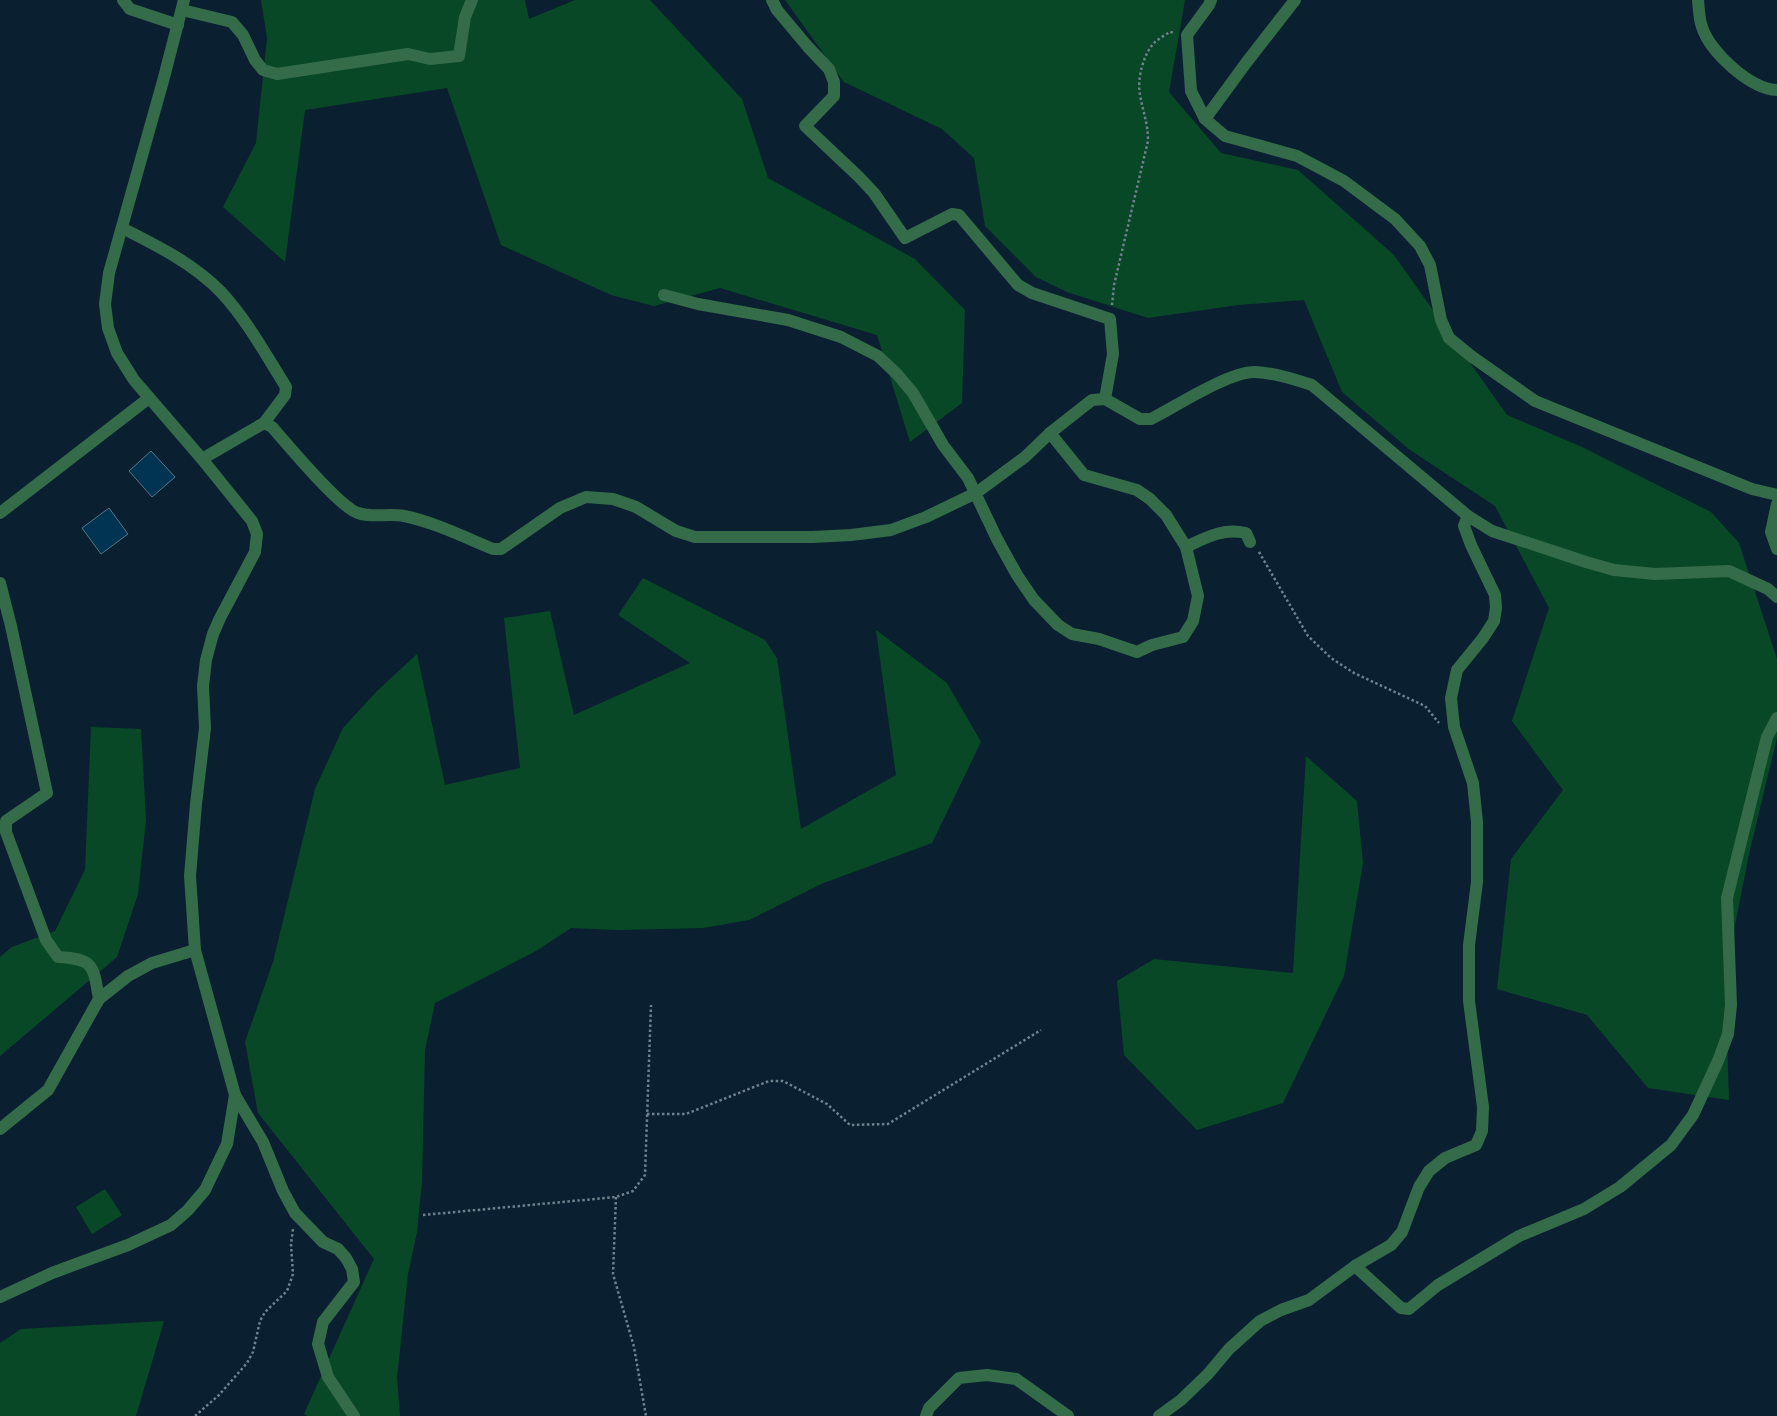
<svg xmlns="http://www.w3.org/2000/svg" width="1777" height="1416" font-family="Figtree,sans-serif">
<style>
.green{fill:#094826}
.building{fill:#013452;stroke:#5b7386}
.lines{fill:none;stroke-linecap:round;stroke-linejoin:round}
.path{stroke:#6f808e;stroke-width:2.5;stroke-dasharray:2.5 2.5;stroke-linecap:butt}
.street{stroke:#346b49;stroke-width:12}
</style>
<rect width="100%" height="100%" fill="#0a2030"/>
<g class="green">
<polygon points="261,0 525,0 529,19 575,0 650,0 742,99 768,178 915,259 965,310 962,403 910,442 877,335 720,288 654,306 611,295 501,245 447,88 305,110 285,262 223,207 256,143 267,38"/>
<polygon points="785,0 1185,0 1169,92 1221,153 1298,170 1394,255 1507,415 1582,447 1711,512 1739,543 1777,659 1777,738 1749,854 1725,976 1729,1100 1648,1088 1587,1015 1497,989 1511,859 1563,790 1512,721 1549,608 1495,506 1410,450 1342,392 1304,300 1238,305 1148,318 1067,292 1036,277 985,226 974,158 942,129 844,82"/>
<polygon points="643,578 765,640 777,658 801,829 896,775 876,630 947,683 981,742 932,843 821,884 749,920 703,928 618,930 571,928 536,951 435,1003 425,1050 422,1181 417,1232 408,1274 397,1378 400,1416 307,1416 304,1414 374,1259 258,1113 245,1042 273,962 315,789 343,728 377,691 417,654 445,785 520,768 504,618 550,611 574,715 690,663 618,615"/>
<polygon points="91,727 141,729 146,820 138,894 117,957 0,1056 0,957 12,947 55,931 85,870"/>
<polygon points="1306,756 1357,801 1363,863 1344,976 1283,1103 1197,1130 1124,1055 1117,981 1154,959 1293,973"/>
<polygon points="105,1189 122,1215 92,1234 76,1207"/>
<polygon points="164,1321 136,1416 0,1416 0,1343 21,1329"/>
</g>
<g class="building">
<polygon points="151,451 175,477 152,497 129,471"/>
<polygon points="109,508 128,534 101,554 82,528"/>
</g>
<g class="lines">
<g class="path">
<path d="M1112 305 1114 285 1148 141C1148 123 1143 112 1140 95 1137 79 1143 55 1154 43 1158 39 1165 35 1170 32L1175 33"/>
<polyline points="1259,552 1308,636 1331,658 1354,673 1425,706 1439,723"/>
<polyline points="647,1114 686,1114 769,1081 783,1081 827,1104 850,1125 888,1124 1041,1030"/>
<polyline points="616,1197 613,1274 634,1347 646,1416"/>
<polyline points="423,1215 616,1197 633,1191 645,1175 651,1005"/>
<polyline points="195,1416 219,1395 247,1363 253,1352 260,1321 265,1312 287,1291 293,1274 291,1244 293,1229"/>
</g>
<g class="street">
<polyline points="123,0 130,9 178,25"/>
<polyline points="184,0 163,81 109,273 105,304 108,328 117,353 134,380 202,459 252,521 257,534 255,552 220,618 213,634 206,660 203,686 205,728 196,804 190,876 195,950 235,1095 263,1142 283,1191 295,1213 323,1242 338,1249 346,1258 352,1269 354,1282 323,1322 318,1344 328,1377 354,1416"/>
<polyline points="772,0 777,10 808,47 829,69 834,82 834,96 805,126 859,177 874,193 905,238 952,214 959,215 1018,285 1032,293 1110,319 1113,354 1105,399"/>
<polyline points="1211,0 1209,5 1187,35 1191,91 1205,119 1225,136 1297,156 1344,181 1395,219 1420,246 1430,265 1441,320 1449,338 1471,356 1535,401 1752,489 1777,495"/>
<path d="M1698 0C1699 9 1699 19 1702 27 1710 52 1750 89 1777 90"/>
<polyline points="182,10 232,22 243,35 255,60 263,70 277,74 408,54 430,59 459,56 465,17 472,0"/>
<polyline points="1205,119 1246,63 1295,0"/>
<path d="M122 228C156 245 194 264 221 292 247 320 266 355 286 387L285 395 264 423"/>
<polyline points="664,295 698,304 788,320 841,337 878,356 897,374 913,393 943,445 968,478 997,539 1017,575 1034,600 1058,625 1072,634 1099,639 1137,652 1152,645 1183,637 1193,621 1198,596 1186,547"/>
<path d="M1050 433 1084 475 1137 490 1150 499 1166 515 1186 547C1207 537 1223 528 1246 533L1250 542"/>
<path d="M202 459 264 423 272 427C288 445 339 507 358 513 372 518 389 513 404 516 434 522 464 537 493 549H501L560 508 586 497 613 499 636 507 676 531 695 537H813L851 535 891 530 926 517 976 493 1025 457 1050 433 1092 400 1105 399 1140 419H1151C1175 407 1230 371 1255 372 1275 373 1293 379 1312 385L1468 516 1492 531 1586 562 1614 570 1655 574 1729 571 1768 589 1777 597"/>
<polyline points="1777,504 1771,532 1777,549"/>
<polyline points="0,513 149,398"/>
<path d="M0 583 11 626 47 793 6 821V832L46 940 58 957C95 959 93 966 99 999"/>
<polyline points="0,1129 48,1090 99,999 128,976 152,963 195,950"/>
<polyline points="1355,1266 1401,1308 1409,1309 1438,1285 1519,1236 1584,1209 1620,1187 1671,1145 1693,1115 1718,1061 1728,1034 1731,1005 1727,898 1767,737 1777,718"/>
<polyline points="0,1297 52,1273 128,1245 171,1225 188,1210 205,1190 227,1144 235,1095"/>
<polyline points="926,1416 929,1408 959,1378 987,1375 1016,1379 1068,1416"/>
<polyline points="1159,1416 1181,1400 1208,1374 1229,1349 1260,1321 1281,1310 1309,1300 1355,1266 1391,1245 1402,1232 1419,1187 1429,1171 1445,1158 1476,1145 1482,1131 1483,1107 1469,1001 1469,945 1477,882 1477,822 1473,783 1454,727 1451,698 1457,670 1483,638 1494,621 1496,608 1495,595 1471,545 1464,526 1468,516"/>
</g>
</g>
</svg>
